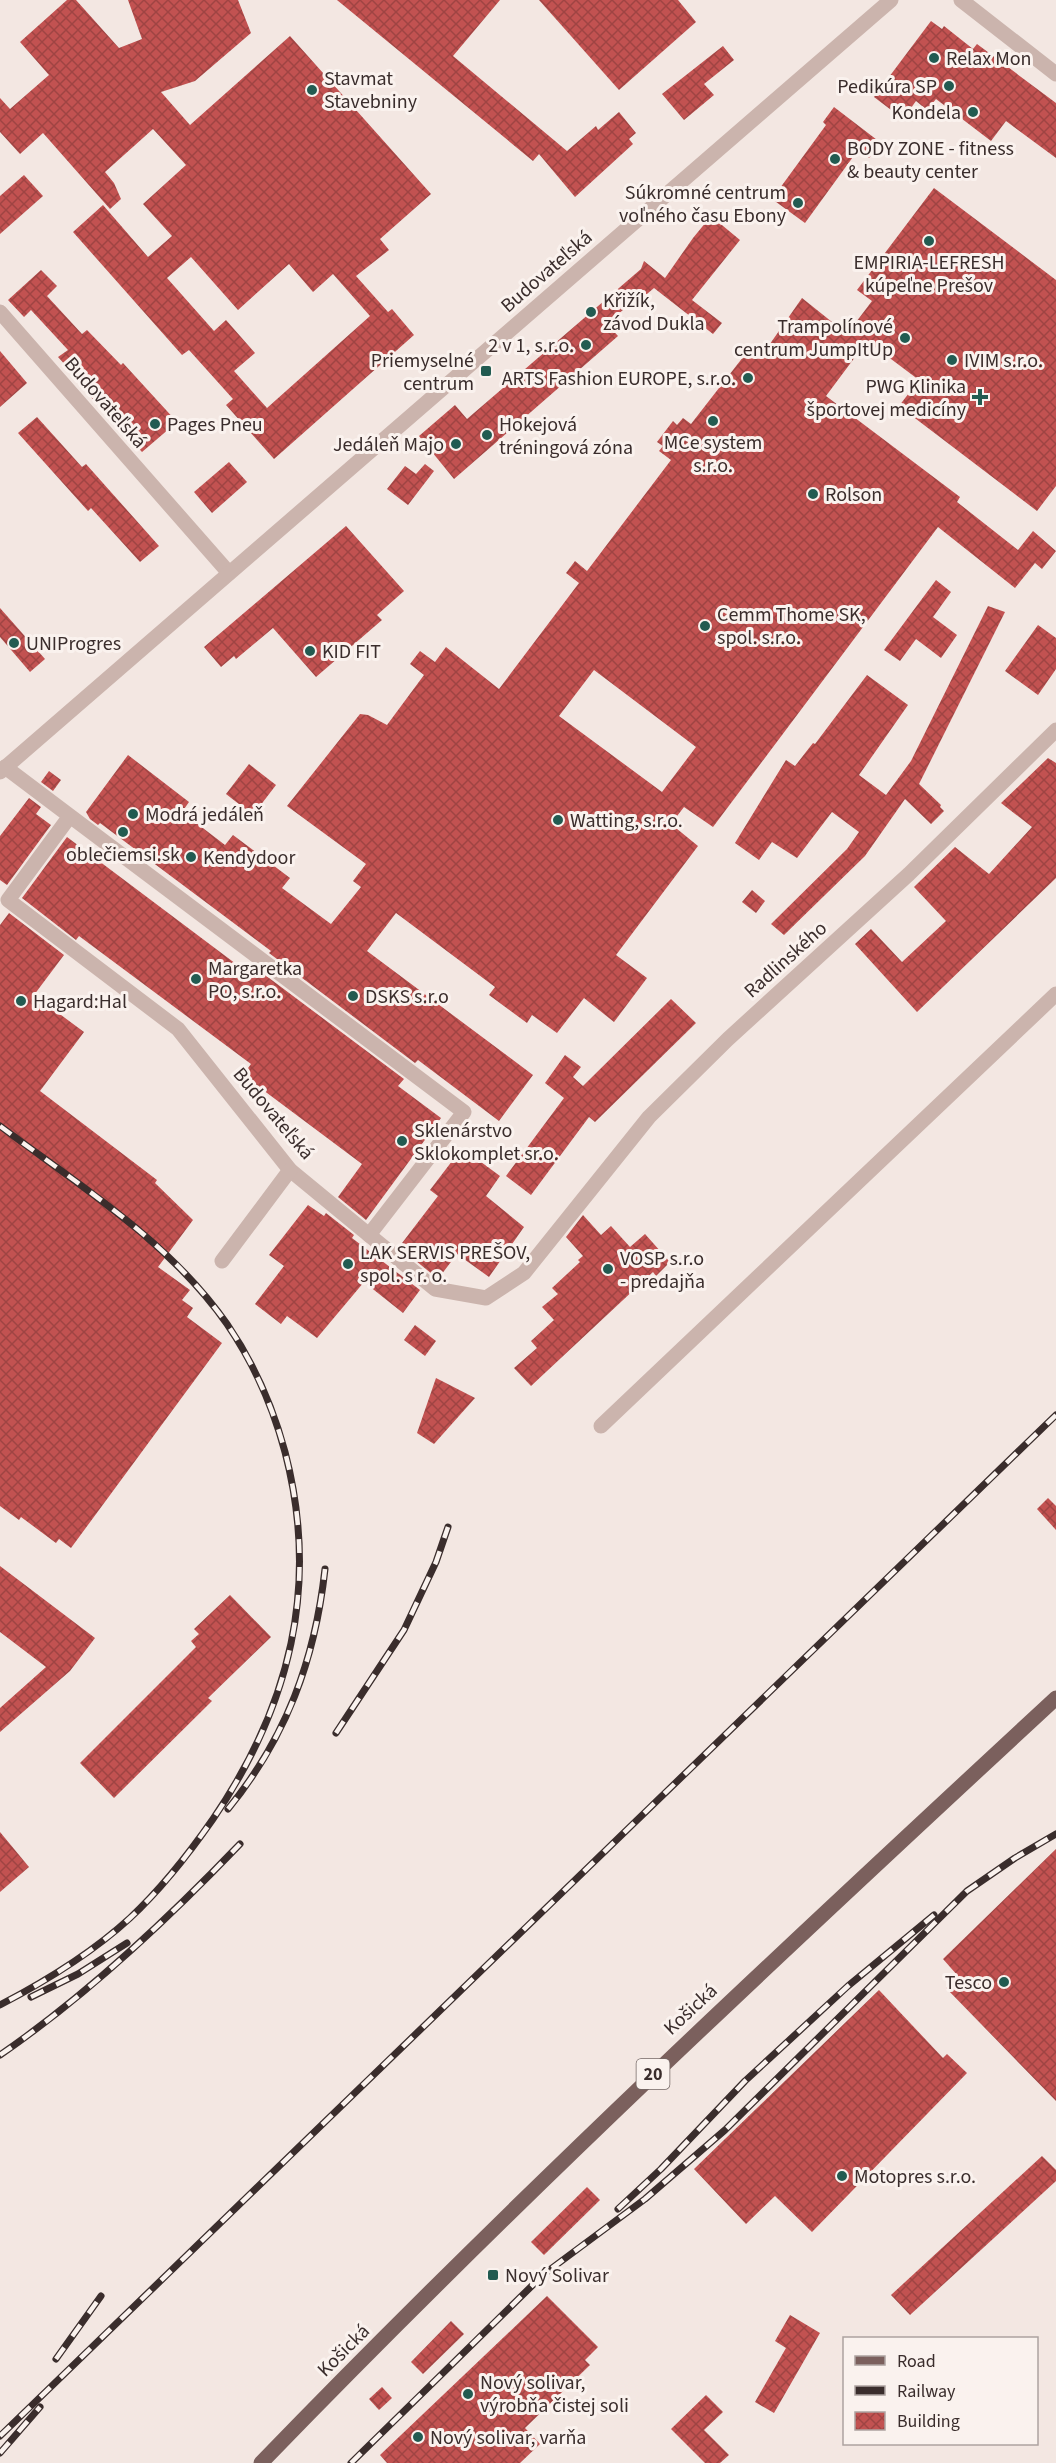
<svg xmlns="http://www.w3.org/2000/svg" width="1056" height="2463" font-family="'Source Sans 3',sans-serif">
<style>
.building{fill:url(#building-cross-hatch);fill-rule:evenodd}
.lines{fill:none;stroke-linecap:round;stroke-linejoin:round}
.minor{stroke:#cbb4ad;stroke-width:15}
.primary{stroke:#7b605d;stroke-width:15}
.rail-casing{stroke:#3a2d2c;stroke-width:7}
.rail{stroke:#faf2ee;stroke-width:4.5;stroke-dasharray:14;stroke-linecap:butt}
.poi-dot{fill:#225b51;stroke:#faf2ee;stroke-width:2}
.labels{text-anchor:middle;stroke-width:6;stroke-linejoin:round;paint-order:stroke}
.shield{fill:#faf2ee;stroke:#746866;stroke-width:1.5}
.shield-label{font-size:18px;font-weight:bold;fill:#3a2d2c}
.poi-label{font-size:20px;fill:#3a2d2c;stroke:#faf2ee;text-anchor:start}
.street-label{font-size:20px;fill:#3a2d2c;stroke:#faf2ee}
</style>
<defs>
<pattern id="building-cross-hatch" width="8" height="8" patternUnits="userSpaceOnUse" patternTransform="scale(1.5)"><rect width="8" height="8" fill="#c25251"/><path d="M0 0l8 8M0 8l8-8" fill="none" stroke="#9f4443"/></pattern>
</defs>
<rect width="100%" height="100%" fill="#f3e7e2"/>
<g class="building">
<path d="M67 0H76L119 48 142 39 128 0H238L251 33 195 81 161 92 190 125 290 36 431 194 380 239 389 250 356 276 388 312 392 309 414 335 274 459 226 405 233 399 189 350 182 355 73 232 103 205 148 257 172 236 143 204 186 165 153 129 105 172 114 183 121 199 110 209 43 133 20 154 0 132V98L10 109 49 75 20 42ZM191 257 238 310 289 264 313 292 333 274 370 316 267 408 234 371 255 353 226 320 214 331 167 278Z"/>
<polygon points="337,0 500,0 453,56 567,151 596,126 598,130 619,112 636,133 629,139 633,144 575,197 539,154 533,161"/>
<polygon points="539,0 678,0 696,22 619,90"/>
<polygon points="931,21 942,29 944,26 973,49 977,44 1056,103 1056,158 1006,121 991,141 936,99 927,110 916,101 903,119 874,97"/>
<polygon points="723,46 734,60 704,84 714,95 684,120 662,94"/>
<polygon points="834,107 881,143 869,158 858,150 805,223 772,199 826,125 823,122"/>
<polygon points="24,175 43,196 0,234 0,196"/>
<path d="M934 188 1056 280V486L1037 511 899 406 919 380 867 341 826 396 960 497 957 502 1018 550 1033 531 1056 551 1042 569 1035 563 1015 588 938 527 713 827 684 807 671 824 698 846 616 955 647 978 614 1022 584 998 557 1033 532 1015 527 1023 489 995 495 987 396 913 367 951 533 1075 499 1121 418 1060 415 1063 269 953 271 951 100 823 98 825 90 819 86 812 128 755 189 802 182 812 225 845 233 835 290 878 282 888 331 924 361 887 353 881 366 864 287 806 360 714 368 715 387 725 424 675 410 664 420 651 435 662 446 647 499 689 579 583 566 573 575 561 587 571 671 460 659 451 663 446 657 442 673 421 677 425 683 418 691 424 754 343 765 351 802 298 847 334 872 301 857 290ZM594 670 696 747 662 792 559 716Z"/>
<polygon points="711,216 740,240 692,300 722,323 713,334 654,288 634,305 632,302 607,324 618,336 454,479 419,436 455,405 467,419 641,269 644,261 665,278 693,238"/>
<polygon points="41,270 57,286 47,296 82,334 87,330 121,365 123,363 177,422 142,452 89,395 91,393 58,357 68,350 31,310 24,317 8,300"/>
<polygon points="0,351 27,383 0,407"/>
<polygon points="37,417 82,467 86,464 159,546 140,562 91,508 88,511 18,433"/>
<polygon points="229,462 247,482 212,513 194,492"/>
<polygon points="425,464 434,471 408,505 387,489 405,466 416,474"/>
<polygon points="346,526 404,591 377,615 382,620 316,677 273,628 236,659 234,656 221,667 204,647"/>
<polygon points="936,580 951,592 933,617 957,635 941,658 916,639 900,661 884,650"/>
<polygon points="988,606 1005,612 919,784 941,805 940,807 944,811 931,824 905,799 865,856 784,935 771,924 847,849 859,832 832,812 797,858 772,842 759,860 735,843 786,760 795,766 813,743 815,744 867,675 908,705 859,775 886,795 911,761"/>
<polygon points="0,608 45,659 30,672 0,637"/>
<polygon points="1038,625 1056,638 1056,669 1038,695 1005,671"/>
<polygon points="1048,758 1056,763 1056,878 917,1012 855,944 871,929 902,962 946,921 914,887 955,847 989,874 1032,827 1001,803"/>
<polygon points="249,764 276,785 253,815 226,794"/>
<polygon points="49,771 61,780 53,791 41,782"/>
<polygon points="29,798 41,807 36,814 51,825 7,885 0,880 0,836"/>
<polygon points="67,837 252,976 257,969 404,1079 398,1086 441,1118 366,1220 338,1197 362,1164 243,1075 251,1064 79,936 76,940 22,898"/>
<polygon points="752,890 765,901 756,913 742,902"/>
<polygon points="9,913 64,955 34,995 84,1032 40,1091 157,1180 155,1183 193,1220 158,1267 190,1290 182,1300 193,1308 187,1317 222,1343 71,1548 59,1539 56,1543 21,1517 19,1520 0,1506 0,925"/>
<polygon points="671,999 696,1023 595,1122 589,1117 531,1195 506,1176 564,1098 545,1083 565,1055 581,1067 573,1077 583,1086"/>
<polygon points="462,1148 500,1176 486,1196 524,1227 489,1277 457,1254 441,1275 435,1270 432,1274 399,1247 438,1196 430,1190"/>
<polygon points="308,1205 324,1216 326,1213 354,1235 352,1238 420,1290 403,1313 364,1282 317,1338 287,1316 281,1324 255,1304 284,1266 269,1255"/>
<polygon points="583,1215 601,1235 611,1226 630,1247 645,1234 670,1262 656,1276 653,1272 531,1386 514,1368 537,1348 531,1341 554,1320 542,1307 558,1294 552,1288 580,1262 578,1260 583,1256 566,1237"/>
<polygon points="415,1325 436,1341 425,1356 404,1340"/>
<polygon points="436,1378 475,1398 434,1444 417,1433"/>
<polygon points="1048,1498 1056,1506 1056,1530 1037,1509"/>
<polygon points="0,1566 95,1638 70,1671 0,1732 0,1708 46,1667 0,1632"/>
<polygon points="230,1595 271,1637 208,1698 212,1701 114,1798 80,1763 196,1647 191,1641 199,1634 194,1629"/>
<polygon points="0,1832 29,1867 0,1892"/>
<polygon points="1056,1849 1056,2101 946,1988 958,1976 943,1959"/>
<polygon points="879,1990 943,2058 947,2054 967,2073 812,2232 775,2196 746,2224 694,2169"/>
<polygon points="1042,2156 1056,2170 1056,2181 910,2315 891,2295"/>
<polygon points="587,2187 600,2200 544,2255 531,2242"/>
<polygon points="547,2296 598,2347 585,2360 590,2365 525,2428 540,2444 520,2463 387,2463 380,2455"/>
<polygon points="790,2315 820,2333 774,2413 755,2402 786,2348 775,2341"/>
<polygon points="451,2321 464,2334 423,2374 411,2362"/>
<polygon points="382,2387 392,2398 379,2410 369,2399"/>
<polygon points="706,2395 723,2412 704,2430 729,2455 720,2463 705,2463 671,2429"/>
</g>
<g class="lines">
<g class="minor">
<polyline points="961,0 1056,74"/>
<polyline points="0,312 229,573"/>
<polyline points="5,767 70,816 464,1112 369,1235 290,1170 178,1029 8,900 70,816"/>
<polyline points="0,772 891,0"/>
<polyline points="369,1235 435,1289 486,1298 524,1273 649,1117 728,1039 909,874 1056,730"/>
<polyline points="222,1261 290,1170"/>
<polyline points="601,1426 1056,994"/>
</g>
<path class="primary" d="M261 2463C517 2198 786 1948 1056 1698"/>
<defs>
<g id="rail">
<path d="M0 1126C80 1186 169 1241 227 1324 253 1362 273 1407 285 1452 320 1586 290 1706 213 1819 188 1855 162 1888 130 1918 92 1953 46 1981 0 2005"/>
<polyline points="336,1733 404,1630 436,1562 448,1527"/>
<path d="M228 1809C286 1738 315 1660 325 1569"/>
<polyline points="31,1997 78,1974 127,1943"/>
<path d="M0 2055C86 1996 168 1919 240 1844"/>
<polyline points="618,2209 661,2169 745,2081 848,1986 934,1915"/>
<polyline points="56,2359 101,2296"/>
<polyline points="0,2436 1056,1415"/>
<polyline points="0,2453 40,2407"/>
<polyline points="351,2463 544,2274 645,2199 725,2130 967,1891 1015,1858 1056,1834"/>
</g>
</defs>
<use href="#rail" class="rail-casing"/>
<use href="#rail" class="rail"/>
</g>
<g class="poi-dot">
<circle cx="934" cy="58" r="6"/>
<circle cx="949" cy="86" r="6"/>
<circle cx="312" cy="90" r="6"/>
<circle cx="973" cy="112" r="6"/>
<circle cx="835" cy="159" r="6"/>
<circle cx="798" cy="203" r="6"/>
<circle cx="929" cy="241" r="6"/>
<circle cx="591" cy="312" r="6"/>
<circle cx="905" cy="338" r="6"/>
<circle cx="586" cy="345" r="6"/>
<circle cx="952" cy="360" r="6"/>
<rect x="480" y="365" width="12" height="12" rx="3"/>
<circle cx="748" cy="378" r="6"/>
<path d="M977 388h6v6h6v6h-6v6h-6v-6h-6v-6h6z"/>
<circle cx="713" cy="421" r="6"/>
<circle cx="155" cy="424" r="6"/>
<circle cx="487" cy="435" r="6"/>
<circle cx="456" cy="444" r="6"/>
<circle cx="813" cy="494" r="6"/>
<circle cx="705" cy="626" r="6"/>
<circle cx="14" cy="643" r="6"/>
<circle cx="310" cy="651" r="6"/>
<circle cx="133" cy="814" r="6"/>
<circle cx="558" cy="820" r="6"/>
<circle cx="123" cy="832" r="6"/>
<circle cx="191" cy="857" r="6"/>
<circle cx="196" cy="979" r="6"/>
<circle cx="353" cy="996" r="6"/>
<circle cx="21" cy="1001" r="6"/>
<circle cx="402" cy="1141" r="6"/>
<circle cx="348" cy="1264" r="6"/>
<circle cx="608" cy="1269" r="6"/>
<circle cx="1004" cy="1982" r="6"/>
<circle cx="842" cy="2176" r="6"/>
<rect x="487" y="2269" width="12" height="12" rx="3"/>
<circle cx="468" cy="2394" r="6"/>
<circle cx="418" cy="2437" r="6"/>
</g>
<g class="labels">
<rect class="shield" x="636.5" y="2059" width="33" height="30" rx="4.5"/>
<g class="shield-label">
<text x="653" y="2080">20</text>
</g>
<g class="poi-label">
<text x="946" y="65">Relax Mon</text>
<text x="324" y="85">Stavmat<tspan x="324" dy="23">Stavebniny</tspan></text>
<text x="937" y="93" text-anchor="end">Pedikúra SP</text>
<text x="961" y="119" text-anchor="end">Kondela</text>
<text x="847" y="155">BODY ZONE - fitness<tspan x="847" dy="23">&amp; beauty center</tspan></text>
<text x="786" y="199" text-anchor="end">Súkromné centrum<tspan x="786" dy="23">voľného času Ebony</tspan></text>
<text x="929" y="269" text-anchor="middle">EMPIRIA-LEFRESH<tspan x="929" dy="23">kúpeľne Prešov</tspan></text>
<text x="603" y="307">Křižík,<tspan x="603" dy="23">závod Dukla</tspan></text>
<text x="893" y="333" text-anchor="end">Trampolínové<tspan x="893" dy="23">centrum JumpItUp</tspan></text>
<text x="574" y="352" text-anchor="end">2 v 1, s.r.o.</text>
<text x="474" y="367" text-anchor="end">Priemyselné<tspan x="474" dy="23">centrum</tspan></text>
<text x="964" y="367">IVIM s.r.o.</text>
<text x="736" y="385" text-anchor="end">ARTS Fashion EUROPE, s.r.o.</text>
<text x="966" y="393" text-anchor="end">PWG Klinika<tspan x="966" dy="23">športovej medicíny</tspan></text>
<text x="167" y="431">Pages Pneu</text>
<text x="499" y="431">Hokejová<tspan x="499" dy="23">tréningová zóna</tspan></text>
<text x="713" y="449" text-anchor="middle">MCe system<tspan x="713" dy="23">s.r.o.</tspan></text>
<text x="444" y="451" text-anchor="end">Jedáleň Majo</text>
<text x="825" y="501">Rolson</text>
<text x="717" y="621">Cemm Thome SK,<tspan x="717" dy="23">spol. s.r.o.</tspan></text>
<text x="26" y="650">UNIProgres</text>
<text x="322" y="658">KID FIT</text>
<text x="145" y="821">Modrá jedáleň</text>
<text x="570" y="827">Watting, s.r.o.</text>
<text x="123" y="861" text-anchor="middle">oblečiemsi.sk</text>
<text x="203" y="864">Kendydoor</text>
<text x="208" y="975">Margaretka<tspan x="208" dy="23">PO, s.r.o.</tspan></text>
<text x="365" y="1003">DSKS s.r.o</text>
<text x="33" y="1008">Hagard:Hal</text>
<text x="414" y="1137">Sklenárstvo<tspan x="414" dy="23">Sklokomplet sr.o.</tspan></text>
<text x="360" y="1259">LAK SERVIS PREŠOV,<tspan x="360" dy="23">spol. s r. o.</tspan></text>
<text x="620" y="1265">VOSP s.r.o<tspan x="620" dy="23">- predajňa</tspan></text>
<text x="992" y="1989" text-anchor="end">Tesco</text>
<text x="854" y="2183">Motopres s.r.o.</text>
<text x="505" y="2282">Nový Solivar</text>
<text x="480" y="2389">Nový solivar,<tspan x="480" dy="23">výrobňa čistej soli</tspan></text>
<text x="430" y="2444">Nový solivar, varňa</text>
</g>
<g class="street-label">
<text transform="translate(546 271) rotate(-41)" y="7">Budovateľská</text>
<text transform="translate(106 402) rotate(49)" y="7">Budovateľská</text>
<text transform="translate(785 959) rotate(-42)" y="7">Radlinského</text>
<text transform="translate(274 1113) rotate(50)" y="7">Budovateľská</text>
<text transform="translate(690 2009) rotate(-43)" y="7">Košická</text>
<text transform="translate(343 2350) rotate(-45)" y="7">Košická</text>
</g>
</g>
<rect x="843" y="2337" width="195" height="108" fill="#faf2ee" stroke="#ada3a0" stroke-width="1.5"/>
<rect x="855" y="2356" width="30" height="9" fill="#7b605d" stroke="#ada3a0" stroke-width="1.5"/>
<text x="897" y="2367" font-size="18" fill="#3a2d2c">Road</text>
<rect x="855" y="2386" width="30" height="9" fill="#3a2d2c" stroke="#ada3a0" stroke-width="1.5"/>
<text x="897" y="2397" font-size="18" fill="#3a2d2c">Railway</text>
<rect x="855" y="2412" width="30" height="18" fill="url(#building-cross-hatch)" stroke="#ada3a0" stroke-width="1.5"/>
<text x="897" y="2427" font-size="18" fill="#3a2d2c">Building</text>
</svg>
